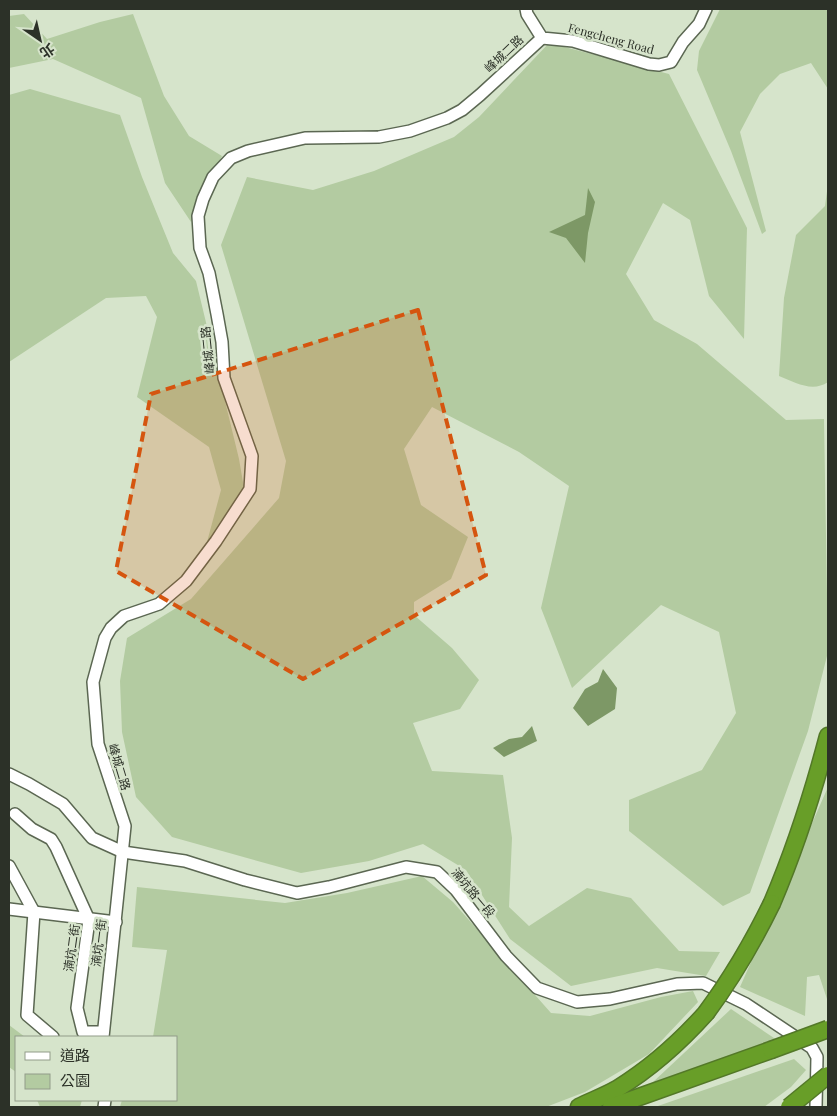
<svg xmlns="http://www.w3.org/2000/svg" width="837" height="1116" font-family="'Playfair Display','Noto Sans TC',serif">
<style>
.green{fill:#b3cba1}
.water{fill:#7d9866}
.lines{fill:none;stroke-linecap:round;stroke-linejoin:round}
.minor-casing{stroke:#5b6752;stroke-width:14}
.highway-casing{stroke:#537828;stroke-width:19}
.minor{stroke:#fff;stroke-width:11}
.highway{stroke:#689e28;stroke-width:16}
.highway-bridge-casing{stroke:#537828;stroke-width:19;stroke-linecap:butt}
.highway-bridge{stroke:#689e28;stroke-width:16}
.marked{fill:#d5550f;fill-opacity:0.2;stroke:#d5550f;stroke-width:4;stroke-dasharray:10 6;stroke-linejoin:round}
.labels{text-anchor:middle;stroke-width:5;stroke-linejoin:round;paint-order:stroke}
.street-label{font-size:12px;fill:#2c3128;stroke:#d6e4cb}
</style>
<rect width="100%" height="100%" fill="#d6e4cb"/>
<g class="green">
<polygon points="720,9 828,9 828,89 811,63 780,74 760,94 740,132 766,231 762,234 731,151 697,70 699,51"/>
<polygon points="24,14 47,39 100,22 133,14 164,96 189,136 222,156 191,222 165,183 141,98 53,59 9,68 9,16"/>
<polygon points="549,43 669,74 747,228 744,339 709,296 690,220 663,203 626,274 654,320 697,344 786,420 824,419 828,652 808,731 750,893 723,906 629,831 629,800 702,770 736,713 719,632 661,605 572,688 541,608 569,486 519,452 432,407 404,449 421,505 468,537 451,579 414,602 414,615 452,648 479,680 460,709 413,723 432,771 503,775 512,838 509,907 529,926 587,888 631,898 679,951 720,952 706,976 657,968 571,986 510,939 466,870 423,844 369,861 301,873 172,837 136,797 122,732 120,681 127,638 191,599 279,498 286,461 221,245 247,177 313,190 374,171 454,137 479,117"/>
<polygon points="30,89 120,115 142,177 173,253 196,281 239,459 245,494 207,542 221,490 209,447 137,397 157,317 146,296 106,298 9,362 9,95"/>
<path d="M828 184V382C812 393 795 382 779 376L784 298 796 235 825 206Z"/>
<polygon points="828,787 828,1002 819,975 807,977 805,1016 740,987"/>
<polygon points="422,876 453,902 551,1013 590,1016 661,997 693,991 698,1002 649,1054 585,1092 546,1107 120,1107 122,1100 176,1100 176,1037 153,1037 167,950 132,947 137,887 285,903 347,893"/>
<polygon points="731,1009 777,1040 652,1083"/>
<polygon points="9,1025 25,1037 16,1037 16,1072 9,1067"/>
<polygon points="794,1059 806,1070 791,1087 764,1107 655,1107"/>
<polygon points="37,1100 82,1100 80,1107 40,1107"/>
</g>
<g class="water">
<polygon points="588,188 595,202 588,233 585,263 566,238 549,232 585,215"/>
<polygon points="603,669 617,688 615,709 588,726 573,708 585,689 598,682"/>
<polygon points="532,726 537,741 504,757 493,748 509,739 522,737"/>
</g>
<g class="lines">
<defs>
<g id="minor">
<polyline points="526,9 527,14 542,38 573,41 649,64 659,65 671,62 683,42 699,24 706,9"/>
<polyline points="9,774 29,784 63,804 92,838 123,852 185,861 245,880 297,893 329,887 406,867 437,872 456,890 506,956 537,988 577,1002 610,999 677,984 703,983 746,1004 812,1048 817,1057 816,1107"/>
<polyline points="15,814 32,829 51,839 56,847 89,920 77,1008 83,1032 103,1032"/>
<polyline points="9,866 34,912 27,1015 53,1037"/>
<polyline points="9,909 116,922"/>
<polyline points="103,1037 125,826 98,744 93,682 105,638 111,628 124,616 159,604 186,581 216,541 250,489 252,456 224,378 222,342 217,314 209,273 200,248 198,216 203,199 213,177 231,158 248,151 305,138 379,137 410,131 447,118 462,110 480,95 542,38"/>
<polyline points="104,1107 105,1100"/>
</g>
<g id="highway">
<path d="M772 903C795 849 813 793 828 736"/>
<path d="M579 1107C591 1101 605 1096 617 1089 651 1068 680 1042 706 1013"/>
<polyline points="611,1107 771,1050"/>
</g>
</defs>
<use href="#minor" class="minor-casing"/>
<use href="#highway" class="highway-casing"/>
<use href="#minor" class="minor"/>
<use href="#highway" class="highway"/>
<defs>
<g id="highway-bridge">
<path d="M706 1013C732 978 753 942 772 903"/>
<polyline points="771,1050 828,1029"/>
<polyline points="789,1107 828,1075"/>
</g>
</defs>
<use href="#highway-bridge" class="highway-bridge-casing"/>
<use href="#highway-bridge" class="highway-bridge"/>
</g>
<path class="marked" d="M418 310 486 575 303 679 116 571 151 394Z"/>
<g class="labels">
<g class="street-label">
<text transform="translate(611 39) rotate(15)" y="4">Fengcheng Road</text>
<text transform="translate(504 54) rotate(-43)" y="4">峰城二路</text>
<text transform="translate(208 350) rotate(-96)" y="4">峰城二路</text>
<text transform="translate(119 767) rotate(73)" y="4">峰城二路</text>
<text transform="translate(473 893) rotate(50)" y="4">湳坑路一段</text>
<text transform="translate(99 943) rotate(-83)" y="4">湳坑一街</text>
<text transform="translate(72 948) rotate(-82)" y="4">湳坑二街</text>
</g>
</g>
<rect width="837" height="1116" fill="none" stroke="#2c3128" stroke-width="20"/>
<rect x="15" y="1036" width="162" height="65" fill="#d6e4cb" stroke="#929c8a"/>
<rect x="25" y="1052" width="25" height="8" fill="#ffffff" stroke="#929c8a"/>
<text x="60" y="1061" font-size="15" fill="#2c3128">道路</text>
<rect x="25" y="1074" width="25" height="15" fill="#b3cba1" stroke="#929c8a"/>
<text x="60" y="1086" font-size="15" fill="#2c3128">公園</text>
<g transform="translate(40 40) rotate(146)" stroke="#d6e4cb" stroke-width="4" paint-order="stroke">
<path d="M0-4L9 19L0 12L-9 19Z" fill="#2c3128"/>
<text y="-8" font-size="14" font-weight="bold" text-anchor="middle" fill="#2c3128">北</text>
</g>
</svg>
